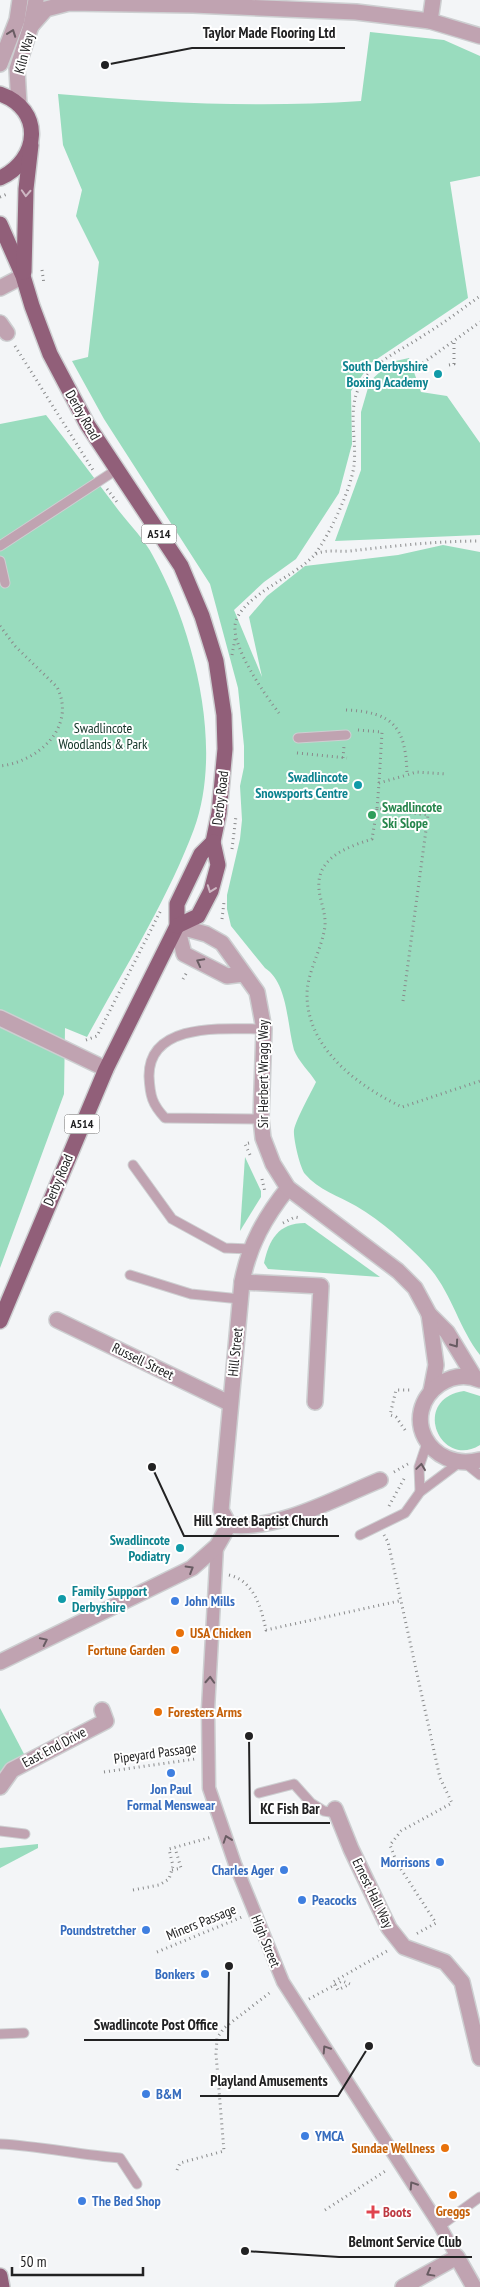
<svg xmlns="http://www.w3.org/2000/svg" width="480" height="2287" font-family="'PT Sans Narrow',sans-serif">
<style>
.green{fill:#99dcbe}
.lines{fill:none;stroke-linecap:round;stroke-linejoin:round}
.service-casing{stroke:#cdcfd1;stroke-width:11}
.pedestrian-casing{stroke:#cdcfd1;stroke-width:15}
.minor-casing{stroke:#cdcfd1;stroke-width:18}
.tertiary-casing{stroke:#cdcfd1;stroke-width:18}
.primary-casing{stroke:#cdcfd1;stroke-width:18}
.path{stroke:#898a8b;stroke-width:3;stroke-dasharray:1 4;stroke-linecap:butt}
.service{stroke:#c0a3b1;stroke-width:9}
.pedestrian{stroke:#c0a3b1;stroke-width:12}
.minor{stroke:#c0a3b1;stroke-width:15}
.tertiary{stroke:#c0a3b1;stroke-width:15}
.primary{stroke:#915f79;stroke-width:15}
.oneway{stroke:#695c63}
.oneway2{stroke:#ceb7c3}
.culture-dot{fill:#0f9aa8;stroke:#fff;stroke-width:2}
.leisure-dot{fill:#2e9e5b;stroke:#fff;stroke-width:2}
.shop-dot{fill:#3f7fe0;stroke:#fff;stroke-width:2}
.food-dot{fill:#e8710a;stroke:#fff;stroke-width:2}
.health-dot{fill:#e0444e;stroke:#fff;stroke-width:2}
.labels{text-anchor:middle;stroke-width:4;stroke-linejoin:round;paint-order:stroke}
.shield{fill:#fff;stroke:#646465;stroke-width:1}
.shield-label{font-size:12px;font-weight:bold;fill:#222223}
.street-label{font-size:14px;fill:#222223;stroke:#fff}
.culture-label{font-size:14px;font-weight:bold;fill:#0d838f;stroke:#fff;text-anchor:end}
.park-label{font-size:14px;fill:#103225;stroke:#fff}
.leisure-label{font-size:14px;font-weight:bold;fill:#27864d;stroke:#fff;text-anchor:start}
.shop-label{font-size:14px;font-weight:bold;fill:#366cbe;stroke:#fff;text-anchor:start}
.food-label{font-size:14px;font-weight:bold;fill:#c56008;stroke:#fff;text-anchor:start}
.health-label{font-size:14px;font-weight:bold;fill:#be3a42;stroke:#fff;text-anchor:start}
.leader{fill:none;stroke:#222223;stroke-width:2}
.callout-dot{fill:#222223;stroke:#fff;stroke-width:2}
.callout-label{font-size:15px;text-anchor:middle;font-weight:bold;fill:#222223;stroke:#fff;stroke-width:4;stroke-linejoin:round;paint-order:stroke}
</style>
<rect width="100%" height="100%" fill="#f3f5f7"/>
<g class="green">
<path d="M370 32 444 40 480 56V176L450 182 468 298 371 363 351 391 352 444 339 493 296 559 264 582 234 610 262 677 249 617 267 596 305 566 398 555 443 545 480 552V1355C458 1327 451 1290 426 1264 406 1243 382 1221 356 1206 339 1196 318 1190 305 1174 300 1168 293 1138 294 1130 296 1119 311 1093 316 1082 310 1072 298 1061 294 1050 287 1025 288 983 265 968L231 926 227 909V895L240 839 242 820 240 786 244 767V746L238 688 210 584 104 419 72 361 88 357 99 262 76 216 82 190 63 145 58 94C159 103 260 108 361 101Z"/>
<polygon points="409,358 421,392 447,396 480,443 480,535 335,541 361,470 361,412 370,381 391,362"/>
<path d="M46 415C71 447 95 479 119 511 130 525 145 540 153 556 194 630 224 747 194 829 167 901 124 969 87 1037L65 1028 64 1094 0 1268V424Z"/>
<polygon points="245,1157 261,1191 261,1197 240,1231"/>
<path d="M305 1223 380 1277 268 1269 264 1263C269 1240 278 1223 305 1223Z"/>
<path d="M464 1391 480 1396V1445C440 1470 410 1399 464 1391Z"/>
<polygon points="0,1708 24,1754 0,1772"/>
<polygon points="38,1844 38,1848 0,1868 0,1848"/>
</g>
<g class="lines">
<defs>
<g id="service">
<polyline points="0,546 116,470"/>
<polyline points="0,561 5,583"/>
<polyline points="298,738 346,735"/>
<path d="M261 1119 165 1118C152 1104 150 1096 149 1076 149 1021 226 1029 264 1029"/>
<polyline points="133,1165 172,1219 225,1248 250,1249"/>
<polyline points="130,1275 191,1294 240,1299"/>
<polyline points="465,1463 480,1475"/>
<polyline points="420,1492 419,1467 427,1443"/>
<polyline points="360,1535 405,1513 420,1492 460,1462"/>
<polyline points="259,1793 294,1784 311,1803 324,1811 330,1812 335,1809"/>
<polyline points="0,1831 25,1834"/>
<polyline points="0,2034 24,2033"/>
<path d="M0 2144C40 2146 80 2155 120 2158L137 2184"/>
<polyline points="440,2226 480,2197"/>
</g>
<polyline id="pedestrian" points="217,1546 208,1709 209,1788 235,1864 283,1982 440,2226 457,2257"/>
<g id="minor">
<polyline points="430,21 433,0"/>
<polyline points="0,288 23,276"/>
<polyline points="0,323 7,333"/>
<polyline points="242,1282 321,1286 315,1402"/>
<polyline points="57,1320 229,1403"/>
<path d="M229 1525 221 1510 242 1282C249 1245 265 1217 288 1188"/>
<path d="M0 1662 192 1568 217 1546 229 1525C277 1531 336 1498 380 1480"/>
<polyline points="0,1787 12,1770 106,1721 102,1710"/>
<polyline points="335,1809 351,1849 389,1928 404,1947 445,1962 462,1982 480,2058"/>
<polyline points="403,2287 457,2257 474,2287"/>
</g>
<g id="tertiary">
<polyline points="31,26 46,9 69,3 193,5 356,12 430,21 480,36"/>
<polyline points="0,64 17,20 20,0"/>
<polyline points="19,105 17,69 31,26 36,0"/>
<polyline points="243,974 227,976 184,954 177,926 206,934 222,943 257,992 264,1029 261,1119 263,1138 273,1164 288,1188 398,1271 415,1288 429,1314 447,1332 475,1378"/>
<polyline points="0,1018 106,1069"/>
<polyline points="429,1314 436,1365 431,1391"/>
<path d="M480 1380C466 1374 452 1376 440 1384 398 1414 429 1473 480 1460"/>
</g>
<g id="primary">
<path d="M0 94C44 109 40 160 0 178"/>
<polyline points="0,224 23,276 32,306 50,354 87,424 181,566 202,616 216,661 224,715 225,749 219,813 213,842 201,854 177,904 177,926 106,1069 0,1321"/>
<polyline points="24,272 26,189 31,145"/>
<polyline points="177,926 198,916 211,891 218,865 213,842"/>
<polyline points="0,2276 2,2287"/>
</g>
</defs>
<use href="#service" class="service-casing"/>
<use href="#pedestrian" class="pedestrian-casing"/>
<use href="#minor" class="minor-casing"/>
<use href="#tertiary" class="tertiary-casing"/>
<use href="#primary" class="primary-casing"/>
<g class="path">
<polyline points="0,197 7,194"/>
<polyline points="42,270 44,284"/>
<polyline points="15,346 93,470"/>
<polyline points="423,363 480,322"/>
<polyline points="449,365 454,364 454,341"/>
<polyline points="107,489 117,502"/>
<path d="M316 554C327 549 338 552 350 551 393 546 437 541 480 541"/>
<path d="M0 626 15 646 57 687C77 727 38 762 0 766"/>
<polyline points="232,655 235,639"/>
<path d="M346 710C394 712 406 728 407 775L416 772 446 774"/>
<path d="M279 713C265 695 233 649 235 626 238 596 298 576 315 554 329 536 352 487 354 465 357 440 347 408 360 386 374 360 401 351 424 335 444 323 462 309 480 296"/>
<polyline points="358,730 382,732 379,783"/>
<polyline points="297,753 347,758"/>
<polyline points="343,758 344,746"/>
<path d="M377 809 372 839C348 847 316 857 319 889 320 901 326 913 325 926 322 949 308 970 307 993 306 1048 358 1086 402 1107L480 1081"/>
<polyline points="232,849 236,816"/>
<polyline points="222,919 224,902"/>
<polyline points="183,979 187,972"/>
<polyline points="403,1001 428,815 377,809 379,783 407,775"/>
<polyline points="86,1040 97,1036 161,910"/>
<polyline points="249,1143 245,1144 251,1157"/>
<polyline points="262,1179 265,1192"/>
<polyline points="283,1223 295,1217 300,1218"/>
<polyline points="405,1430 396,1417 390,1415 396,1390 413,1390"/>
<polyline points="394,1472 408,1464"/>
<polyline points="389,1506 405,1477"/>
<polyline points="384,1535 388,1542 440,1778 452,1803 401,1831 390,1845 397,1863 436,1923 416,1934"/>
<path d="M229 1575C254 1581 261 1607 266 1630L399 1601"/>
<polyline points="104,1772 195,1759"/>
<polyline points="172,1870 181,1868 175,1848"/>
<polyline points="133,1890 159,1885 169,1879 173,1866 169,1849 212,1837"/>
<polyline points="157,1952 242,1917"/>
<polyline points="309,1999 342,1981 350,1984 338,1990 333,1982 387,1951"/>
<polyline points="177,2170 180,2163 224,2151 216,2054 217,2038 224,2028 272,1991"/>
<polyline points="325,2210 387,2170"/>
</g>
<use href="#service" class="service"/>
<use href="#pedestrian" class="pedestrian"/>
<use href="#minor" class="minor"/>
<use href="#tertiary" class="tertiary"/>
<use href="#primary" class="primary"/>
</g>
<defs><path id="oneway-chevron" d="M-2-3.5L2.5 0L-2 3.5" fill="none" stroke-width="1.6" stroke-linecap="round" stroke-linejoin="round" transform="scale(1.25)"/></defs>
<g class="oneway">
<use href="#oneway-chevron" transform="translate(12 33) rotate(-70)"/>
<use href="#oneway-chevron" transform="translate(200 962) rotate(-152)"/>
<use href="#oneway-chevron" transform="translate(455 1344) rotate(55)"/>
<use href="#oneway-chevron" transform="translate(421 1467) rotate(-82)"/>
<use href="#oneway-chevron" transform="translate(190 1569) rotate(-31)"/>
<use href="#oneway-chevron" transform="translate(44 1641) rotate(-26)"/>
<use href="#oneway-chevron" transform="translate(210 1680) rotate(-87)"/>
<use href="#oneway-chevron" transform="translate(227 1839) rotate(-109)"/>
<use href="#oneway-chevron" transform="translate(326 2049) rotate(-123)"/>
<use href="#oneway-chevron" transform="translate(413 2185) rotate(-123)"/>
<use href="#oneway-chevron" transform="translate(430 2273) rotate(151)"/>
</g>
<g class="oneway2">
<use href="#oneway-chevron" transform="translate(26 193) rotate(93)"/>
<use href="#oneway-chevron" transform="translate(211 889) rotate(110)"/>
</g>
<g class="culture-dot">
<circle cx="438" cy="374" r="5"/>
<circle cx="358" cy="785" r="5"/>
<circle cx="180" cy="1548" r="5"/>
<circle cx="62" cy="1599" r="5"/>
</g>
<circle class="leisure-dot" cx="372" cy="815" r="5"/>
<g class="shop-dot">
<circle cx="175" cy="1601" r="5"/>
<circle cx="171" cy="1773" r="5"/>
<circle cx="440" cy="1862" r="5"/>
<circle cx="284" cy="1870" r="5"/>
<circle cx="302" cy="1900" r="5"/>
<circle cx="146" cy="1930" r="5"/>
<circle cx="205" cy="1974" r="5"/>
<circle cx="146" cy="2094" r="5"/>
<circle cx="305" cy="2136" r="5"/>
<circle cx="82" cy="2201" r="5"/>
</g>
<g class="food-dot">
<circle cx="180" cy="1633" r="5"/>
<circle cx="175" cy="1650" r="5"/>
<circle cx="158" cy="1712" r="5"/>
<circle cx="445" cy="2148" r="5"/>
<circle cx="453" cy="2195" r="5"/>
</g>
<path class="health-dot" d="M370.5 2204.5h5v5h5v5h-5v5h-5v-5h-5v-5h5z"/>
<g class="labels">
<g class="shield">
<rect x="141.5" y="524.5" width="35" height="19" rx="4"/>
<rect x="64.5" y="1114.5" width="35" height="19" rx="4"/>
</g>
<g class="shield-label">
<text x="159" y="538">A514</text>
<text x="82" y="1128">A514</text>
</g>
<g class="street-label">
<text transform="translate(24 53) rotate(-75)" y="5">Kiln Way</text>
<text transform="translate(83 415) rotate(60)" y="5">Derby Road</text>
<text transform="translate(220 798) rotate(-83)" y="5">Derby Road</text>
<text transform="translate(263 1074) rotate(-90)" y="5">Sir Herbert Wragg Way</text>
<text transform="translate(58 1180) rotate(-67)" y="5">Derby Road</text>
<text transform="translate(235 1352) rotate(-84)" y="5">Hill Street</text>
<text transform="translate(143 1361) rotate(26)" y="5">Russell Street</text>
<text transform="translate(54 1747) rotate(-28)" y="5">East End Drive</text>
<text transform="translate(155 1753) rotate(-8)" y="5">Pipeyard Passage</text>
<text transform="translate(373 1893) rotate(64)" y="5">Ernest Hall Way</text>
<text transform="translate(201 1922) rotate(-22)" y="5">Miners Passage</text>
<text transform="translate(266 1941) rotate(68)" y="5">High Street</text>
</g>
<g class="culture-label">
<text x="428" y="371">South Derbyshire<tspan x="428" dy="16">Boxing Academy</tspan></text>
<text x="348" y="782">Swadlincote<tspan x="348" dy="16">Snowsports Centre</tspan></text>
<text x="170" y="1545">Swadlincote<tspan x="170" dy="16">Podiatry</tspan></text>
<text x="72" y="1596" text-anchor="start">Family Support<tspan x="72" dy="16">Derbyshire</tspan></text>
</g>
<g class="park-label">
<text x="103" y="733">Swadlincote<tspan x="103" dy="16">Woodlands &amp; Park</tspan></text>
</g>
<g class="leisure-label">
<text x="382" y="812">Swadlincote<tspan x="382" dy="16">Ski Slope</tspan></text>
</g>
<g class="shop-label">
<text x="185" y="1606">John Mills</text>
<text x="171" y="1794" text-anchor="middle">Jon Paul<tspan x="171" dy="16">Formal Menswear</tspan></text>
<text x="430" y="1867" text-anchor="end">Morrisons</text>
<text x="274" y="1875" text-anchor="end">Charles Ager</text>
<text x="312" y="1905">Peacocks</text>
<text x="136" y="1935" text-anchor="end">Poundstretcher</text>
<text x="195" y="1979" text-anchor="end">Bonkers</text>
<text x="156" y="2099">B&amp;M</text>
<text x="315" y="2141">YMCA</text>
<text x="92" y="2206">The Bed Shop</text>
</g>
<g class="food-label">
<text x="190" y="1638">USA Chicken</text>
<text x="165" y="1655" text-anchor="end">Fortune Garden</text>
<text x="168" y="1717">Foresters Arms</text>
<text x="435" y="2153" text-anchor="end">Sundae Wellness</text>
<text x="453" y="2216" text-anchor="middle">Greggs</text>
</g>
<g class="health-label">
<text x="383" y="2217">Boots</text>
</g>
</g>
<path class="leader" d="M105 65L192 48H345M152 1467L184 1536H339M249 1736L250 1823H330M229 1966L228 2040H84M369 2046L338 2096H200M245 2251L339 2257H472"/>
<g class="callout-dot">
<circle cx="105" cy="65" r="5"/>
<circle cx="152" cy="1467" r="5"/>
<circle cx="249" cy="1736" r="5"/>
<circle cx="229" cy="1966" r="5"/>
<circle cx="369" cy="2046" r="5"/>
<circle cx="245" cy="2251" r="5"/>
</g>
<g class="callout-label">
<text x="269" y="38">Taylor Made Flooring Ltd</text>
<text x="261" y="1526">Hill Street Baptist Church</text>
<text x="290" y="1814">KC Fish Bar</text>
<text x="156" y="2030">Swadlincote Post Office</text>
<text x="269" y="2086">Playland Amusements</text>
<text x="405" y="2247">Belmont Service Club</text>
</g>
<path d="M12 2267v8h131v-8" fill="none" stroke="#222223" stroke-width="2.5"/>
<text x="20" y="2267" font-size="15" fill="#222223" stroke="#ffffff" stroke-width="4" paint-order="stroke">50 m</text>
</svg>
